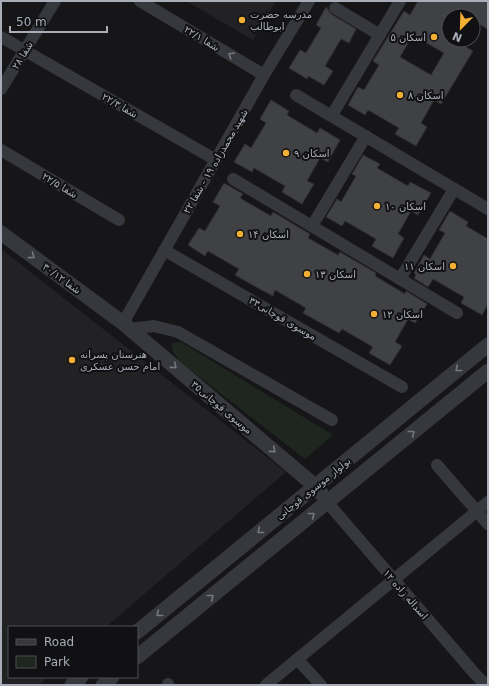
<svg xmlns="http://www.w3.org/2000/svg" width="489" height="686" font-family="'DejaVu Sans','Noto Naskh Arabic',sans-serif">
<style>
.built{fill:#222225}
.green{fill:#1e261f}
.building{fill:#404145;stroke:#303034;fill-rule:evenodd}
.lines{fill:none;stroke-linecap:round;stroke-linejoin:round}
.minor{stroke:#37383d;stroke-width:12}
.tertiary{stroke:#37383d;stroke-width:15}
.oneway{stroke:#757881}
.poi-dot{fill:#f2b134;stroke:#111113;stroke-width:1.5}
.labels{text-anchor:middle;stroke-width:4;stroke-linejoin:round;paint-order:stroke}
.poi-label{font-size:10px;fill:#a8adb8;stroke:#111113;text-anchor:start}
.street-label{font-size:10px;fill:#a8adb8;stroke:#111113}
</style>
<rect width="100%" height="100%" fill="#161618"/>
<g class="built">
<polygon points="186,1 276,1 253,40"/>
<polygon points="1,249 286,472 106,627 9,627 9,677 48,677 39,685 1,685"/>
</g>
<polygon class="green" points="181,342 333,435 305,459 180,362 172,350 172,343"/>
<g class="building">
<path d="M418 1H488V29L473 21V16H449V40H471L466 47 473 51 441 104 434 100 421 123 427 127 416 146 395 134 399 128 368 110 365 115 348 105 358 87 364 90 379 65 373 61 404 11 410 15ZM413 35 444 53 431 75 400 57Z"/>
<polygon points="326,7 331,14 356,29 349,43 341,39 325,66 333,71 324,85 308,76 307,79 289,68 300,50 306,53 321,28 316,25"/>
<polygon points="271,100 289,111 287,115 317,133 320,128 340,140 328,162 320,158 307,181 314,184 302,204 282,192 285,186 254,168 252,172 234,162 245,144 251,148 266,123 260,119"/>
<polygon points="363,155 380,164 377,168 408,186 410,182 431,193 418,215 411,211 398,234 404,238 393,258 372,246 376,239 345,221 342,226 326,217 337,199 341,202 356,176 352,174"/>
<polygon points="224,183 243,194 240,198 271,216 273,212 310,234 308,238 338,255 340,252 376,273 375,276 405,294 406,291 427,304 415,323 408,319 395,342 402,346 390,365 369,353 373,347 342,329 339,333 303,313 306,308 275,290 273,296 256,287 235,275 239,269 208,251 205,256 188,245 199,228 205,231 220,206 213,202"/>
<polygon points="450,211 468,222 466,226 488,239 488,304 482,315 461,303 464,297 433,279 428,287 414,278 416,275 414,273 424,255 430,259 445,233 439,230"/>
</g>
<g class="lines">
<g class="minor">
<polyline points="140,1 264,75"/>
<polyline points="335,8 380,35"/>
<polyline points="1,37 216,160"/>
<polyline points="1,89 55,1"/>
<polyline points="296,95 488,209"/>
<polyline points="332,115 400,1"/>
<polyline points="1,150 119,220"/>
<polyline points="233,179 457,313"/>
<polyline points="312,226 366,136"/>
<polyline points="164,250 402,387"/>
<polyline points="400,279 454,189"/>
<polyline points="123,323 264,75 309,1"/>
<polyline points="130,329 154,326 178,332 332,420"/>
<polyline points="437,465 488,524"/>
<polyline points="327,502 475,674 486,685"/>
<polyline points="297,659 321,685"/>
<polyline points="168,684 168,685"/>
<polyline points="266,685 488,502"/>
</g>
<g class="tertiary">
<polyline points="1,233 123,323 315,486 321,493"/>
<polyline points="137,632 488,345"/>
<polyline points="137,657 488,371"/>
<polyline points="72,685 81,677"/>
<polyline points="103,685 112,677"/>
</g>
</g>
<defs><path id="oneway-chevron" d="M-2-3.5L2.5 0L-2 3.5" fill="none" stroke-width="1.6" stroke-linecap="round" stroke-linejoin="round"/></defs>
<g class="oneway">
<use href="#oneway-chevron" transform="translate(231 55) rotate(-149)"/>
<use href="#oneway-chevron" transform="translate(32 256) rotate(36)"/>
<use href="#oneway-chevron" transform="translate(174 366) rotate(40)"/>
<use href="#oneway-chevron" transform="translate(458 369) rotate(141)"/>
<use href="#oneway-chevron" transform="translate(412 433) rotate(-39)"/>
<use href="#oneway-chevron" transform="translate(273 450) rotate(40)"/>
<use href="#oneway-chevron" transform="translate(312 515) rotate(-39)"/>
<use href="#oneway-chevron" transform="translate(260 531) rotate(141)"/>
<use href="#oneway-chevron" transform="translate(211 597) rotate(-39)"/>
<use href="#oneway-chevron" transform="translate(159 614) rotate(141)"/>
</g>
<g class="poi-dot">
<circle cx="242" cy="20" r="4"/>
<circle cx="434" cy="37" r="4"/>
<circle cx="400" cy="95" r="4"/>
<circle cx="286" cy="153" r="4"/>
<circle cx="377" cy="206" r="4"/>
<circle cx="240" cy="234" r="4"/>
<circle cx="453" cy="266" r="4"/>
<circle cx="307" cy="274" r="4"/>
<circle cx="374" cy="314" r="4"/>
<circle cx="72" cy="360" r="4"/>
</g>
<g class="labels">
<g class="poi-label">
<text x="250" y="18">مدرسه حضرت<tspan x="250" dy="12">ابوطالب</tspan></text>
<text x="426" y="41" text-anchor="end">اسکان ۵</text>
<text x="408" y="99">اسکان ۸</text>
<text x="294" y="157">اسکان ۹</text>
<text x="385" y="210">اسکان ۱۰</text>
<text x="248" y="238">اسکان ۱۴</text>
<text x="445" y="270" text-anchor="end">اسکان ۱۱</text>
<text x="315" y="278">اسکان ۱۳</text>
<text x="382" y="318">اسکان ۱۲</text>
<text x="80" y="358">هنرستان پسرانه<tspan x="80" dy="12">امام حسن عسکری</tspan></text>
</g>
<g class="street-label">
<text transform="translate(202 38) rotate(31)" y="4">۲۲/۱ شفا</text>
<text transform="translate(22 55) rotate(-59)" y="4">شفا ۲۸</text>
<text transform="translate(120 105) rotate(30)" y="4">شفا ۲۲/۳</text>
<text transform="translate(215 161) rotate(-60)" y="4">شهید محمدزاده ۱۹ - شفا ۲۲</text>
<text transform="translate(60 185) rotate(31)" y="4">شفا ۲۲/۵</text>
<text transform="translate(62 278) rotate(36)" y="4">شفا ۳۰/۱۲</text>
<text transform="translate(283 318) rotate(30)" y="4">موسوی قوچانی۳۳</text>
<text transform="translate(222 407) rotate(40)" y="4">موسوی قوچانی۳۵</text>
<text transform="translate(313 488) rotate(-39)" y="4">بولوار موسوی قوچانی</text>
<text transform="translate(406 594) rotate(49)" y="4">اسداله زاده ۱۲</text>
</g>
</g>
<rect width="489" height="686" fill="none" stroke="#a8adb8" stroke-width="4"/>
<rect x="8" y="626" width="130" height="52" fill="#111113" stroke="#4d4f55"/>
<rect x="16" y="639" width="20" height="6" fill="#37383d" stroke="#4d4f55"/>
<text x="44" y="646" font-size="12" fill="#a8adb8">Road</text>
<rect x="16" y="656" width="20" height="12" fill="#1e261f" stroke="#4d4f55"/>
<text x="44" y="666" font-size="12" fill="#a8adb8">Park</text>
<g transform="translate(461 28) rotate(203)"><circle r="19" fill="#111113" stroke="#4d4f55"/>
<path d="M0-3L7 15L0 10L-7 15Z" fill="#f2b134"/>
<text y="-6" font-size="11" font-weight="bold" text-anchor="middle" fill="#a8adb8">N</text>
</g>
<path d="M10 26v6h97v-6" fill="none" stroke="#a8adb8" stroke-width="2"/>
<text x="16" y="26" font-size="12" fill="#a8adb8" stroke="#111113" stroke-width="3" paint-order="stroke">50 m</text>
</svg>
